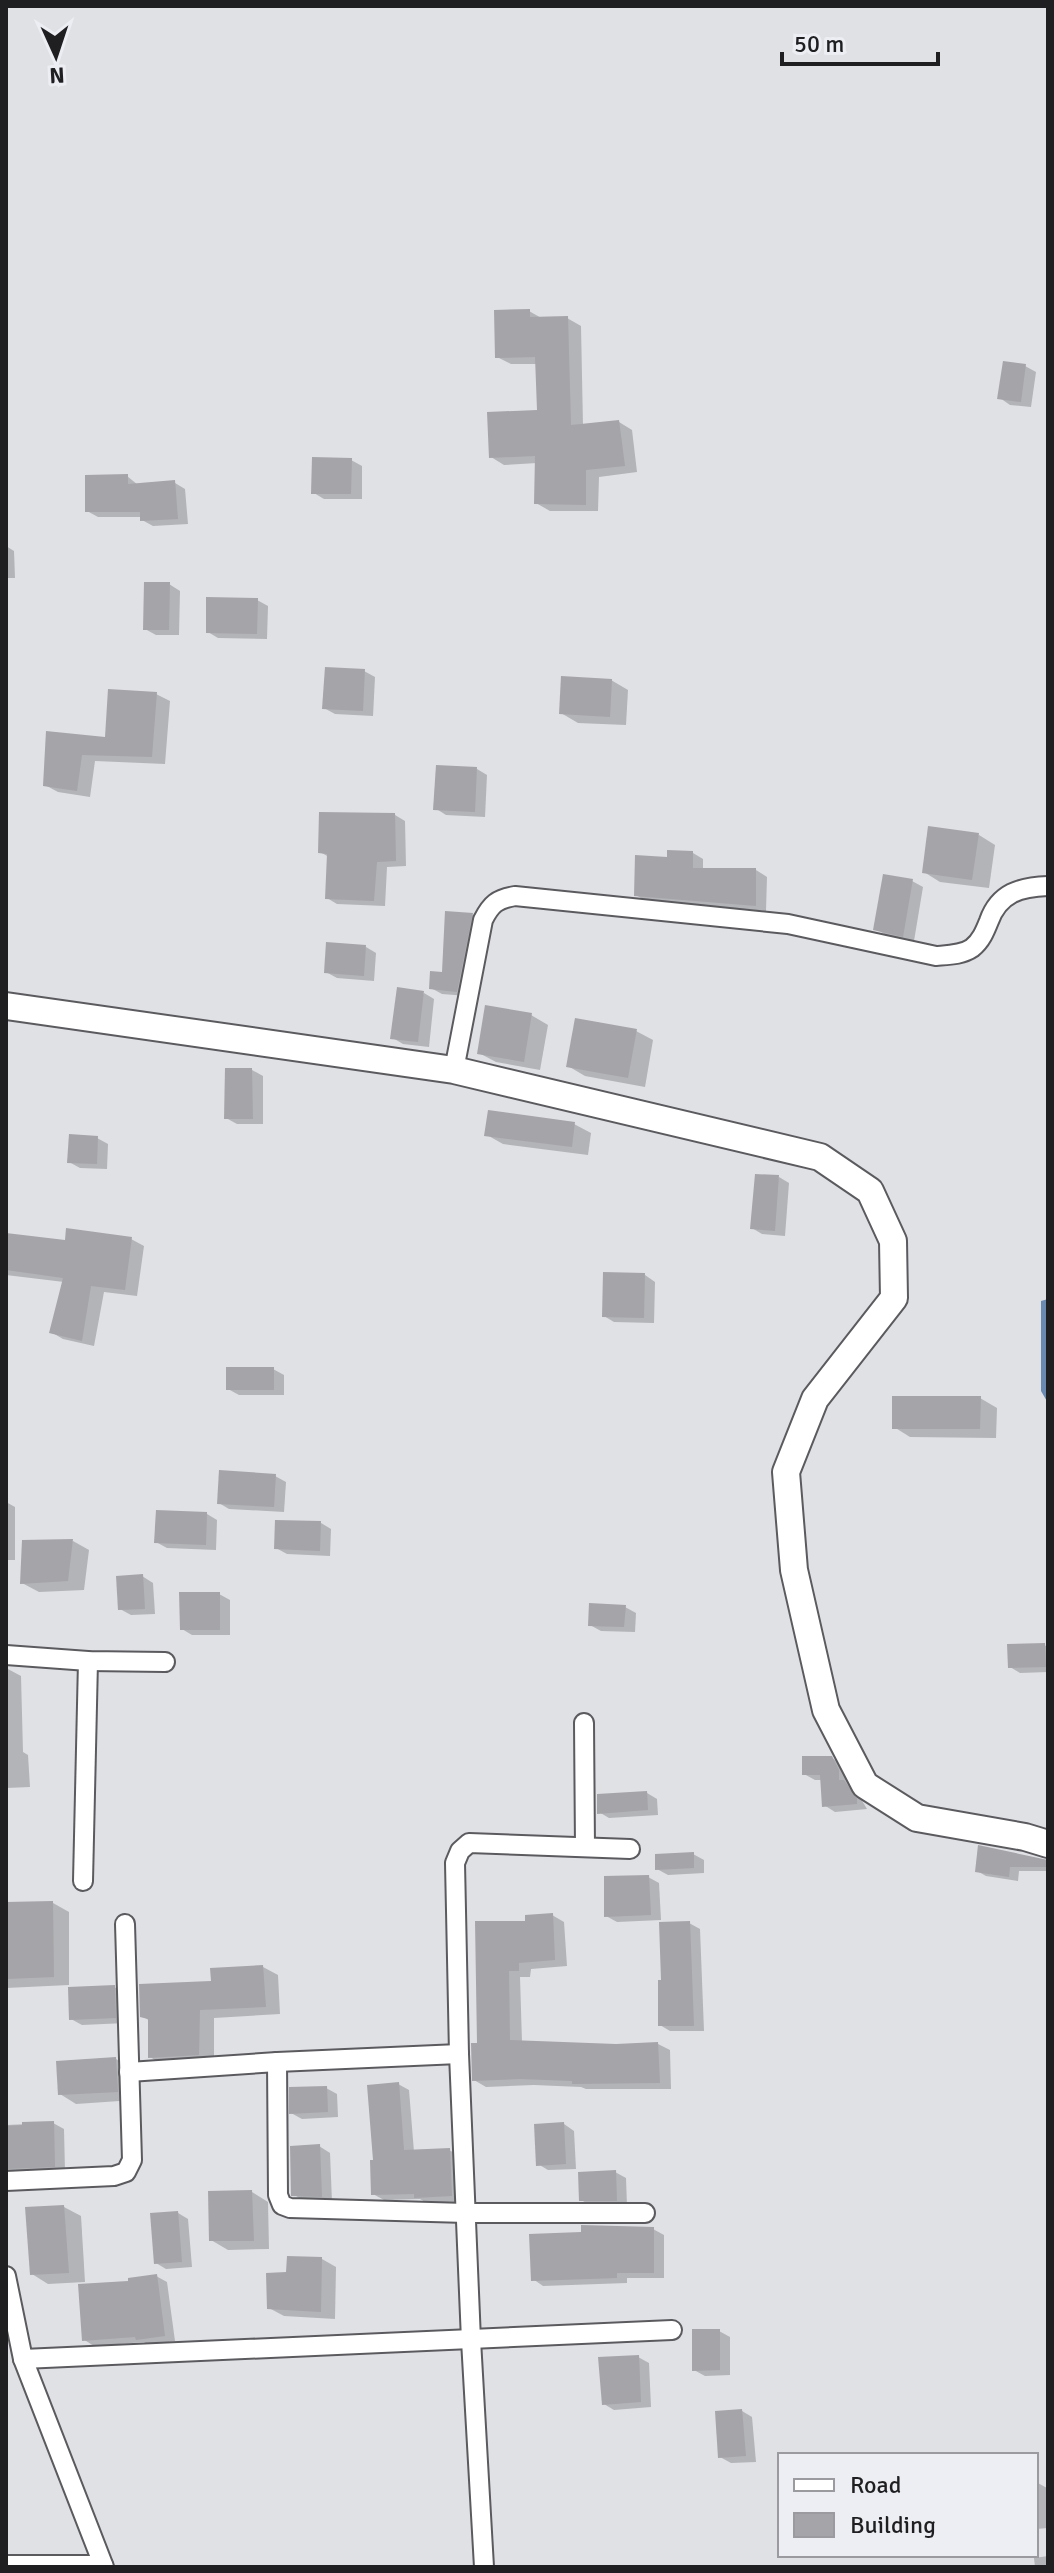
<svg xmlns="http://www.w3.org/2000/svg" width="1054" height="2573" font-family="Signika,sans-serif">
<style>
.water{fill:#6a8ab1}
.shadow{fill:#0003}
.building{fill:#a5a4a8}
.lines{fill:none;stroke-linecap:round;stroke-linejoin:round}
.minor-casing{stroke:#5b5b5f;stroke-width:22}
.secondary-casing{stroke:#5b5b5f;stroke-width:30}
.minor{stroke:#fff;stroke-width:18}
.secondary{stroke:#fff;stroke-width:26}
</style>
<rect width="100%" height="100%" fill="#e0e1e5"/>
<polygon class="water" points="1048,1299 1048,1403 1041,1391 1041,1301"/>
<g class="shadow">
<polygon points="529,311 543,319 567,318 581,326 583,426 619,422 632,430 637,472 599,477 598,511 550,511 536,503 537,463 504,465 491,457 539,411 537,364 511,364 497,357"/>
<polygon points="1025,366 1036,372 1031,407 1010,405 1000,398"/>
<polygon points="351,460 362,466 362,499 324,499 314,493"/>
<polygon points="127,476 138,485 175,483 185,489 188,524 153,526 142,520 142,517 98,517 87,511"/>
<polygon points="6,546 14,551 15,578 6,578"/>
<polygon points="169,584 180,591 179,635 156,635 145,629"/>
<polygon points="257,600 268,606 267,639 218,638 208,632"/>
<polygon points="364,671 375,677 373,716 335,714 324,708"/>
<polygon points="611,680 628,690 626,725 578,723 561,713"/>
<polygon points="156,694 170,701 165,764 95,761 90,797 58,792 45,785 48,733 107,739"/>
<polygon points="477,769 487,775 485,817 446,815 435,808"/>
<polygon points="395,815 405,821 406,866 387,867 385,906 337,904 327,898 329,857 320,852"/>
<polygon points="979,835 995,845 989,888 940,882 924,872"/>
<polygon points="693,853 703,859 703,870 756,870 767,877 766,911 646,901 636,895 669,859"/>
<polygon points="912,881 923,887 914,941 886,935 876,929"/>
<polygon points="447,913 473,915 483,921 467,996 442,994 431,988 444,974"/>
<polygon points="366,947 376,953 374,981 337,978 326,972"/>
<polygon points="424,993 434,999 429,1047 403,1044 393,1038"/>
<polygon points="531,1015 548,1025 540,1070 496,1062 479,1053"/>
<polygon points="636,1031 653,1040 645,1087 585,1076 568,1066"/>
<polygon points="252,1070 263,1076 263,1124 237,1124 226,1118"/>
<polygon points="574,1124 591,1133 588,1155 503,1144 487,1135"/>
<polygon points="97,1138 108,1144 107,1169 80,1168 69,1162"/>
<polygon points="779,1177 789,1183 785,1236 762,1234 752,1228"/>
<polygon points="6,1235 66,1243 131,1239 144,1246 137,1296 104,1292 94,1346 63,1339 51,1332 64,1282 6,1275"/>
<polygon points="645,1275 655,1282 654,1323 614,1322 604,1316"/>
<polygon points="273,1369 284,1375 284,1395 239,1395 228,1389"/>
<polygon points="980,1398 997,1408 996,1438 910,1437 894,1427"/>
<polygon points="275,1476 286,1482 284,1512 229,1509 219,1503"/>
<polygon points="6,1502 15,1507 15,1560 6,1560"/>
<polygon points="207,1514 217,1520 216,1550 167,1548 156,1542"/>
<polygon points="321,1523 331,1529 330,1556 287,1554 276,1548"/>
<polygon points="73,1541 89,1550 84,1590 39,1592 22,1583"/>
<polygon points="142,1576 153,1583 155,1614 131,1615 120,1609"/>
<polygon points="219,1594 230,1600 230,1635 192,1635 182,1629"/>
<polygon points="625,1607 636,1613 635,1632 601,1631 590,1625"/>
<polygon points="1044,1645 1048,1647 1048,1672 1020,1673 1010,1667"/>
<polygon points="6,1668 21,1676 23,1752 28,1755 30,1787 6,1788"/>
<polygon points="832,1758 843,1765 849,1778 849,1785 855,1789 867,1809 835,1812 824,1805 822,1780 815,1780 804,1774"/>
<polygon points="647,1793 657,1799 658,1815 609,1818 599,1812"/>
<polygon points="693,1854 704,1860 704,1873 668,1875 657,1869"/>
<polygon points="1048,1861 1048,1871 1019,1871 1018,1881 986,1876 977,1871"/>
<polygon points="648,1877 659,1883 661,1920 617,1922 606,1916"/>
<polygon points="53,1903 69,1912 69,1985 6,1988 6,1904"/>
<polygon points="552,1915 564,1922 567,1966 531,1969 530,1977 520,1977 522,2042 616,2046 658,2044 670,2050 671,2089 586,2089 581,2087 534,2085 486,2087 474,2080 479,2045 527,1923"/>
<polygon points="689,1923 700,1929 704,2031 670,2031 660,2025 664,1982"/>
<polygon points="263,1967 278,1975 280,2014 214,2018 214,2063 165,2066 150,2057 150,2021 142,2016 213,1983"/>
<polygon points="114,1987 125,1993 126,2023 82,2025 71,2019"/>
<polygon points="116,2059 132,2069 134,2100 76,2104 60,2094"/>
<polygon points="398,2084 409,2090 414,2152 449,2150 460,2156 462,2202 427,2203 420,2199 384,2200 373,2194 375,2162"/>
<polygon points="326,2088 337,2094 338,2117 302,2119 291,2113"/>
<polygon points="53,2123 64,2129 65,2172 6,2173 6,2125"/>
<polygon points="564,2124 574,2131 576,2169 548,2170 538,2164"/>
<polygon points="319,2146 330,2153 332,2202 304,2201 293,2194"/>
<polygon points="615,2172 626,2178 627,2206 592,2206 581,2200"/>
<polygon points="252,2192 268,2202 269,2249 228,2250 211,2240"/>
<polygon points="64,2207 81,2216 85,2282 48,2284 32,2274"/>
<polygon points="178,2213 188,2219 192,2267 166,2269 156,2263"/>
<polygon points="653,2229 664,2235 664,2278 627,2278 627,2283 543,2286 533,2279"/>
<polygon points="322,2259 336,2267 335,2319 284,2316 269,2308 288,2274"/>
<polygon points="156,2276 167,2282 175,2341 148,2345 144,2342 94,2346 83,2339 131,2283"/>
<polygon points="719,2331 730,2337 730,2375 705,2376 694,2370"/>
<polygon points="638,2357 649,2363 651,2407 614,2410 604,2404"/>
<polygon points="742,2411 752,2417 756,2462 731,2463 720,2457"/>
<polygon points="1036,2482 1047,2488 1048,2528 1036,2529"/>
<polygon points="1048,2556 1048,2567 1035,2567 1034,2558"/>
</g>
<g class="building">
<polygon points="530,309 530,317 568,316 571,425 619,420 625,466 586,470 586,505 534,504 535,456 489,458 487,412 537,410 535,357 495,358 494,310"/>
<polygon points="1003,361 1026,364 1021,402 997,399"/>
<polygon points="312,457 352,458 351,494 311,494"/>
<polygon points="128,474 128,484 175,480 178,519 140,521 140,512 85,512 85,475"/>
<polygon points="144,582 170,582 169,630 143,630"/>
<polygon points="206,597 258,598 257,634 206,633"/>
<polygon points="325,667 365,669 363,711 322,709"/>
<polygon points="561,676 612,679 610,717 559,714"/>
<polygon points="108,689 157,692 152,757 82,755 77,791 43,786 46,731 105,737"/>
<polygon points="436,765 477,767 475,812 433,810"/>
<polygon points="319,812 395,813 396,861 377,862 374,901 325,899 327,854 318,853"/>
<polygon points="928,826 979,833 972,880 922,873"/>
<polygon points="667,850 693,851 693,868 756,868 756,906 634,896 635,855 667,857"/>
<polygon points="883,874 913,879 903,937 873,930"/>
<polygon points="445,911 473,913 457,992 429,989 430,971 442,972"/>
<polygon points="326,942 366,945 364,976 324,973"/>
<polygon points="397,987 424,991 418,1042 390,1039"/>
<polygon points="485,1005 532,1013 524,1062 477,1054"/>
<polygon points="575,1018 637,1029 628,1078 566,1067"/>
<polygon points="225,1068 252,1068 253,1119 224,1119"/>
<polygon points="488,1110 575,1122 572,1147 484,1136"/>
<polygon points="69,1134 98,1136 97,1164 67,1163"/>
<polygon points="755,1174 779,1175 775,1231 750,1229"/>
<polygon points="66,1228 132,1237 125,1290 91,1286 82,1341 49,1333 63,1278 6,1270 6,1233 65,1240"/>
<polygon points="603,1272 645,1273 644,1318 602,1317"/>
<rect x="226" y="1367" width="48" height="23"/>
<polygon points="892,1396 981,1396 980,1429 892,1429"/>
<polygon points="219,1470 276,1474 274,1507 217,1504"/>
<polygon points="156,1510 207,1512 206,1545 154,1543"/>
<polygon points="275,1520 321,1521 320,1551 274,1549"/>
<polygon points="73,1539 68,1581 20,1584 22,1540"/>
<polygon points="143,1574 145,1609 118,1610 116,1576"/>
<polygon points="179,1592 220,1592 220,1630 180,1630"/>
<polygon points="589,1603 626,1605 624,1627 588,1626"/>
<polygon points="1045,1643 1046,1667 1008,1668 1007,1644"/>
<polygon points="802,1756 832,1756 839,1770 839,1780 844,1780 857,1799 857,1804 822,1807 820,1775 802,1775"/>
<polygon points="647,1791 648,1810 597,1814 597,1794"/>
<polygon points="978,1845 1048,1860 1048,1867 1010,1867 1009,1877 975,1872"/>
<polygon points="694,1852 694,1868 655,1870 655,1854"/>
<polygon points="649,1875 651,1915 604,1917 604,1876"/>
<polygon points="53,1901 54,1977 6,1979 6,1902"/>
<polygon points="553,1913 555,1960 519,1963 519,1971 509,1971 510,2040 616,2044 658,2042 660,2083 572,2084 572,2081 520,2079 472,2081 471,2043 477,2043 475,1921 525,1921 525,1915"/>
<polygon points="690,1921 694,2026 658,2026 658,1980 661,1980 659,1922"/>
<polygon points="263,1965 266,2007 200,2010 199,2055 148,2058 148,2019 140,2017 139,1984 211,1981 210,1968"/>
<polygon points="115,1985 116,2018 69,2020 68,1987"/>
<polygon points="116,2057 118,2092 58,2095 56,2061"/>
<polygon points="399,2082 404,2150 450,2148 452,2196 414,2198 414,2194 371,2195 370,2160 373,2160 367,2085"/>
<polygon points="327,2086 328,2112 289,2114 289,2087"/>
<polygon points="54,2121 55,2167 6,2169 6,2126 22,2125 22,2122"/>
<polygon points="564,2122 566,2164 536,2166 534,2124"/>
<polygon points="320,2144 322,2197 291,2196 290,2146"/>
<polygon points="616,2170 617,2201 579,2201 578,2172"/>
<polygon points="252,2190 254,2241 209,2241 208,2191"/>
<polygon points="64,2205 69,2273 30,2275 25,2207"/>
<polygon points="178,2211 182,2262 154,2264 150,2213"/>
<polygon points="581,2225 654,2227 654,2273 617,2273 617,2278 531,2281 529,2234 581,2232"/>
<polygon points="287,2256 322,2257 321,2312 267,2309 266,2273 286,2272"/>
<polygon points="157,2274 165,2336 136,2340 135,2337 82,2341 78,2284 128,2281 128,2278"/>
<polygon points="692,2329 720,2329 720,2370 692,2371"/>
<polygon points="639,2355 641,2402 602,2405 598,2357"/>
<polygon points="742,2409 746,2456 718,2458 715,2411"/>
</g>
<g class="lines">
<defs>
<g id="minor">
<path d="M454 1070 483 920C491 904 497 899 515 896L788 924 936 956C948 955 962 955 972 948 981 941 985 931 989 921 999 893 1020 887 1048 886"/>
<polyline points="6,1655 88,1661 165,1662"/>
<polyline points="584,1723 585,1847"/>
<polyline points="83,1881 88,1661"/>
<polyline points="277,2062 278,2195 282,2205 290,2208 466,2213 645,2213"/>
<polyline points="129,2072 277,2062 459,2054"/>
<polyline points="6,2181 114,2176 126,2172 132,2160 125,1924"/>
<polyline points="6,2276 23,2359 104,2567"/>
<polyline points="23,2359 672,2330"/>
<polyline points="6,2565 103,2565"/>
<polyline points="484,2567 471,2340 459,2054 455,1863 460,1851 469,1843 630,1849"/>
</g>
<polyline id="secondary" points="6,1006 454,1070 820,1157 870,1191 893,1241 894,1298 815,1399 786,1472 794,1570 826,1710 865,1785 917,1818 1025,1837 1048,1844"/>
</defs>
<use href="#minor" class="minor-casing"/>
<use href="#secondary" class="secondary-casing"/>
<use href="#minor" class="minor"/>
<use href="#secondary" class="secondary"/>
</g>
<rect width="1054" height="2573" fill="none" stroke="#1f1f21" stroke-width="16"/>
<rect x="778" y="2453" width="260" height="104" fill="#edeef3" stroke="#9b9b9f" stroke-width="2"/>
<rect x="794" y="2479" width="40" height="12" fill="#ffffff" stroke="#9b9b9f" stroke-width="2"/>
<text x="850" y="2493" font-size="24" fill="#1f1f21">Road</text>
<rect x="794" y="2513" width="40" height="24" fill="#a5a4a8" stroke="#9b9b9f" stroke-width="2"/>
<text x="850" y="2533" font-size="24" fill="#1f1f21">Building</text>
<g transform="translate(56 56) rotate(177)" stroke="#edeef3" stroke-width="6" paint-order="stroke">
<path d="M0-6L14 30L0 20L-14 30Z" fill="#1f1f21"/>
<text y="-12" font-size="22" font-weight="bold" text-anchor="middle" fill="#1f1f21">N</text>
</g>
<path d="M782 52v12h156v-12" fill="none" stroke="#1f1f21" stroke-width="4"/>
<text x="794" y="52" font-size="24" fill="#1f1f21" stroke="#edeef3" stroke-width="6" paint-order="stroke">50 m</text>
</svg>
